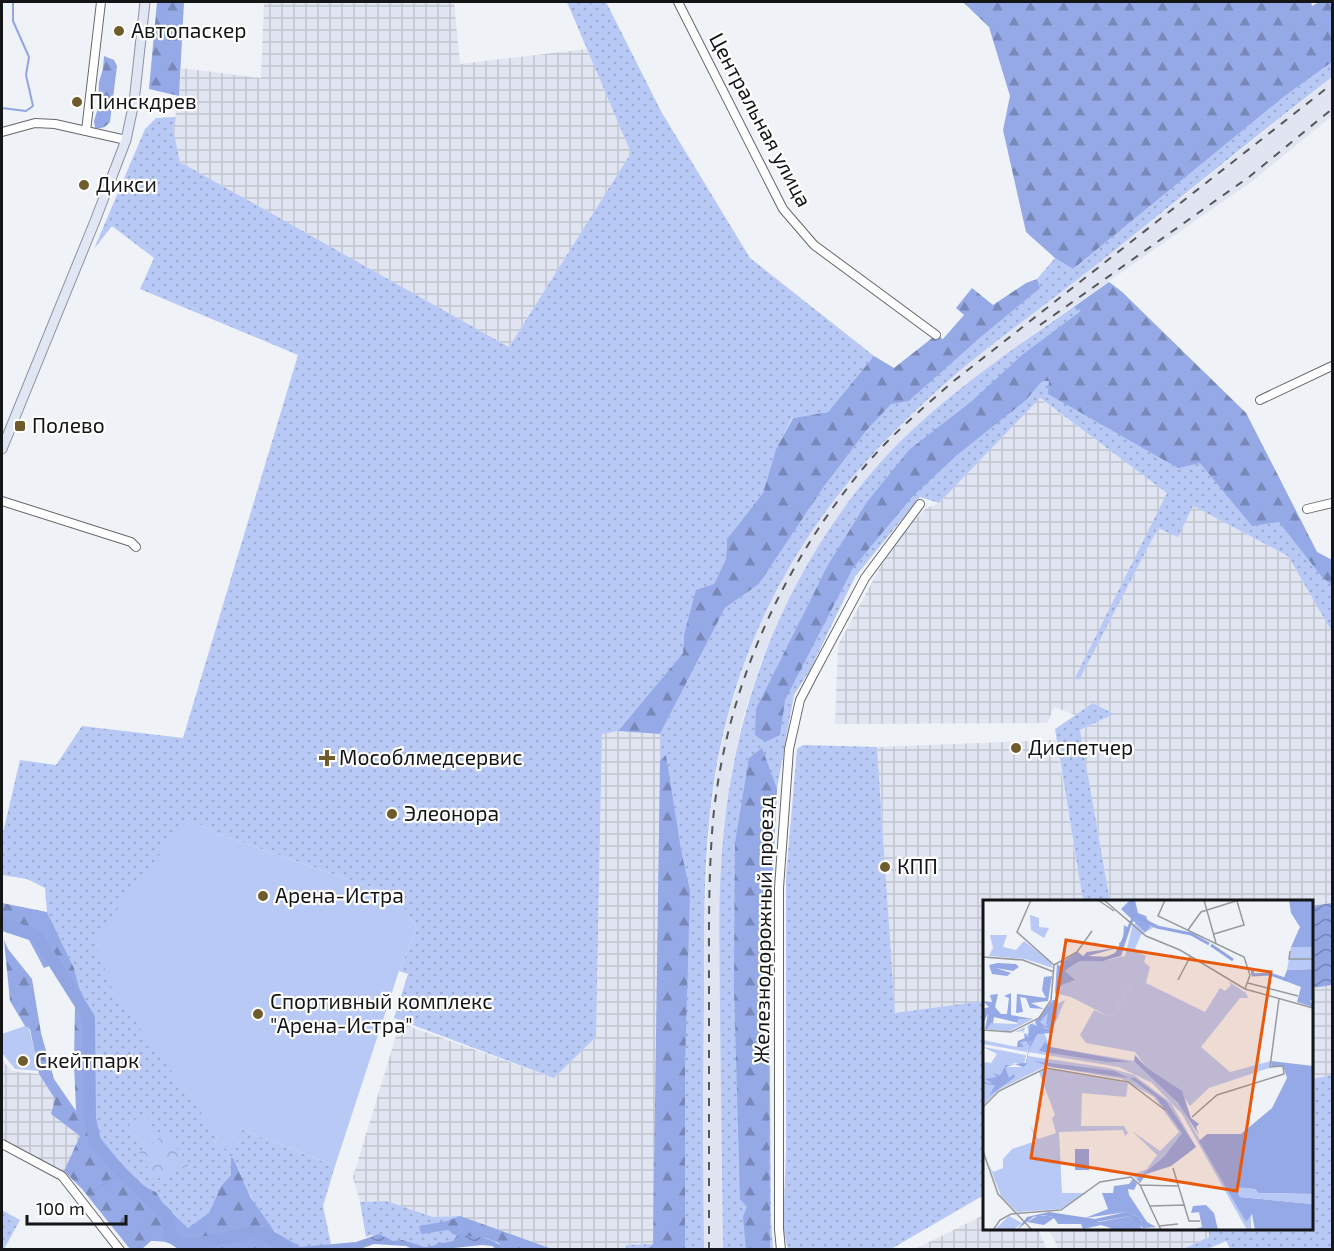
<svg xmlns="http://www.w3.org/2000/svg" width="1334" height="1251" font-family="'Exo 2',sans-serif">
<style>
.built{fill:#e0e5f1}
.industrial{fill:url(#industrial-grid)}
.grass{fill:url(#grass-dots)}
.forest{fill:url(#forest-firs)}
.park{fill:url(#park-crowns)}
.pitch{fill:#b8c9f6}
.water{fill:url(#water-waves)}
.lines{fill:none;stroke-linecap:round;stroke-linejoin:round}
.stream{stroke:#90a5e2;stroke-width:2}
.river{stroke:#90a5e2;stroke-width:12}
.minor-casing{stroke:#65676c;stroke-width:10}
.major-casing{stroke:#8c92a2;stroke-width:11}
.minor{stroke:#fff;stroke-width:8}
.major{stroke:#e0e6f4;stroke-width:9}
.rail{stroke:#56575a;stroke-width:2;stroke-dasharray:8 8;stroke-linecap:butt}
.poi-dot{fill:#6f5c2a;stroke:#fff;stroke-width:2}
.labels{text-anchor:middle;stroke-width:4.5;stroke-linejoin:round;paint-order:stroke}
.poi-label{font-size:21px;fill:#141517;stroke:#fff;text-anchor:start}
.street-label{font-size:21px;fill:#141517;stroke:#fff}
.inset-river{fill:none;stroke:#90a5e2;stroke-width:3}
.inset-road{fill:none;stroke:#979a9d;stroke-width:1.5}
.view{fill:#e8590c;fill-opacity:0.15;stroke:#e8590c;stroke-width:3}
.inset-edge{fill:none;stroke:#141517;stroke-width:3}
</style>
<defs>
<pattern id="industrial-grid" width="8" height="8" patternUnits="userSpaceOnUse" patternTransform="scale(1.5)"><rect width="8" height="8" fill="#e0e5f1"/><path d="M0 4h8M4 0v8" fill="none" stroke="#bfc4ce"/></pattern>
<pattern id="grass-dots" width="8" height="8" patternUnits="userSpaceOnUse" patternTransform="scale(1.5)"><rect width="8" height="8" fill="#b8c9f6"/><path d="M2 2h.1M6 6h.1" fill="none" stroke="#9dacd2" stroke-width="1.8" stroke-linecap="round"/></pattern>
<pattern id="forest-firs" width="22" height="20" patternUnits="userSpaceOnUse" patternTransform="scale(1.5)"><rect width="22" height="20" fill="#94a9e6"/><path d="M5 1l3.5 6h-7zM16 11l3.5 6h-7z" fill="#7888b9"/></pattern>
<pattern id="park-crowns" width="20" height="18" patternUnits="userSpaceOnUse" patternTransform="scale(1.5)"><rect width="20" height="18" fill="#b8c9f6"/><path d="M2 6a3 3 0 1 1 6 0M12 15a3 3 0 1 1 6 0" fill="none" stroke="#9dacd2"/></pattern>
<pattern id="water-waves" width="16" height="10" patternUnits="userSpaceOnUse" patternTransform="scale(1.5)"><rect width="16" height="10" fill="#90a5e2"/><path d="M0 5q4-4 8 0t8 0" fill="none" stroke="#7485b6"/></pattern>
</defs>
<rect width="100%" height="100%" fill="#eff2f7"/>
<polygon class="built" points="1332,77 1332,116 1251,182 1036,332 948,400 874,470 823,539 761,662 743,717 733,763 723,830 720,878 723,1249 704,1250 704,929 710,818 719,755 729,714 747,655 769,603 795,555 816,523 857,470 893,432 929,398 988,348 1184,196"/>
<g class="industrial">
<polygon points="264,2 454,2 460,64 587,49 631,153 509,347 180,162 173,129 179,96 181,68 261,78"/>
<polygon points="1039,398 1168,493 1076,678 1079,679 1158,528 1193,506 1288,556 1332,632 1332,1075 1312,1079 1312,902 1110,901 1080,730 1113,714 1093,703 1075,715 1054,707 1047,723 835,724 838,645 894,542 926,508 939,503"/>
<polygon points="618,731 660,734 661,989 653,1244 626,1245 624,1249 552,1249 460,1216 433,1217 387,1201 360,1202 353,1177 400,1023 554,1078 596,1037 602,733"/>
<polygon points="1056,740 1083,901 984,902 984,1001 895,1014 877,747"/>
<polygon points="2,1060 12,1071 39,1074 55,1099 51,1114 80,1136 62,1176 2,1144"/>
<polygon points="984,1215 984,1228 1038,1229 1047,1249 915,1249"/>
<polygon points="1209,1228 1209,1237 1183,1249 1059,1250 1049,1229"/>
</g>
<g class="grass">
<path d="M567 2H606L662 113 750 258 874 356 828 412 792 418 776 449 763 493 727 539 726 559 714 584 684 635 683 653 618 731 602 734 596 1037 554 1078 394 1018 408 974 399 971 417 928 396 896 218 834 187 818 217 1135 215 1143 241 1129 335 1166 323 1206 331 1244C321 1246 307 1250 298 1246 263 1233 248 1190 233 1158L231 1159V1175L221 1186 209 1214 188 1228 165 1206 156 1192 144 1186 113 1155 99 1136 94 1104 93 1018 79 987 74 968 47 912 45 888 27 879 2 875V837L20 760 56 765 82 726 183 738 298 355 140 289 154 258 112 226 94 249 145 129 156 118 176 117 173 129 180 162 509 347 631 153Z"/>
<path d="M1332 62V77C1253 138 1175 203 1096 265 1039 310 980 351 927 400 820 497 748 611 719 753 703 833 704 916 704 997 703 1081 703 1165 704 1249L624 1250 626 1245 653 1244 661 989 660 734 725 608 759 584 823 488 866 431 891 403 909 401 981 337 1039 288 1037 279 1055 258 1073 269 1285 96Z"/>
<path d="M1109 282 1122 292 1246 413 1317 552 1332 560V632L1288 556 1193 506 1178 537 1158 528 1079 680 1075 678 1167 493 1040 398 939 503 920 497 855 577 810 670 794 695 777 789 769 954 771 1218 773 1249 723 1250C722 1171 721 1092 720 1014 720 952 717 890 724 828 738 696 786 574 873 471 937 396 1029 339 1109 282Z"/>
<polygon points="1093,703 1114,714 1080,730 1110,901 1083,901 1055,729"/>
<polygon points="803,745 877,747 895,1013 984,1001 984,1195 891,1249 788,1249 783,1229 786,1151 786,877 797,749"/>
<polygon points="1332,1075 1332,1249 1230,1249 1226,1241 1208,1249 1183,1249 1209,1237 1209,1229 1312,1228 1312,1079"/>
<polygon points="387,1201 433,1217 460,1216 552,1249 506,1249 497,1242 454,1241 425,1247 403,1240 396,1242 371,1235 366,1237 360,1202"/>
<polygon points="2,1210 20,1220 4,1249 2,1249"/>
</g>
<g class="forest">
<polygon points="157,2 184,2 179,96 149,89"/>
<polygon points="963,2 1311,2 1312,6 1319,2 1332,2 1332,62 1285,96 1073,269 1055,258 1026,232 1003,130 1010,96 989,27"/>
<path d="M104 56 114 60 117 66 110 122C105 127 103 129 95 128L94 121 98 108 99 82 103 69Z"/>
<polygon points="1037,279 1040,288 981,337 909,401 891,404 866,431 823,488 759,584 725,608 660,734 618,731 683,653 684,635 696,590 714,584 726,559 727,539 763,493 776,449 793,418 828,412 874,356 894,368 936,335 943,339 964,315 956,308 972,288 993,305 1026,283"/>
<polygon points="1109,282 1122,292 1246,413 1317,552 1332,560 1332,585 1322,577 1279,522 1252,526 1200,463 1178,468 1048,394 1049,381 1042,381 1026,400 957,455 912,497 853,568 785,700 780,735 765,742 755,735 756,709 828,565 867,502 909,450 972,401 1022,355 1081,311 1074,307"/>
<polygon points="762,748 777,789 771,902 762,911 764,985 769,979 770,1249 746,1250 743,1217 747,1207 740,1199 734,985 735,843 749,758"/>
<polygon points="666,755 681,850 690,891 685,1065 685,1249 647,1250 653,1244 660,760"/>
<path d="M2 903 47 912 74 968 79 987 93 1018 94 1104 99 1136 113 1155 144 1186 156 1192 165 1206 188 1228 209 1213 221 1186 231 1175V1158H233L251 1198 275 1232 304 1249H177C171 1241 160 1241 151 1241L142 1249H130L82 1189 64 1171 80 1136 51 1114 55 1099 39 1074 30 1029 25 1026 10 1001 4 940 8 949 32 979 41 1033 54 1079 76 1111 74 1062 75 1006 59 962 44 968 29 940 2 931Z"/>
<polygon points="460,1216 552,1249 506,1249 497,1242 486,1238 457,1236 448,1230 421,1234 419,1226 447,1221"/>
</g>
<polygon class="park" points="166,1133 189,1165 154,1180 139,1152"/>
<g class="pitch">
<polygon points="188,818 218,834 396,896 417,928 399,971 335,1166 241,1129 233,1151 219,1147 215,1143 217,1135 112,989 94,939"/>
<polygon points="25,1026 29,1028 39,1071 15,1069 2,1053 2,1034"/>
<polygon points="144,1113 159,1136 144,1146 129,1124"/>
</g>
<g class="water">
<polygon points="1332,903 1332,985 1312,988 1312,906"/>
<path d="M379 1234 393 1241 403 1240 425 1247 435 1245 439 1242 443 1243 453 1241 457 1236C475 1235 492 1238 506 1249H496L492 1246 482 1245 445 1249 414 1250 406 1246 374 1244 360 1249 304 1250 300 1247 356 1242Z"/>
</g>
<g class="lines">
<g class="stream">
<polyline points="2,108 26,111 33,106 26,75 29,57 13,21 13,2"/>
<polyline points="93,1191 121,1173"/>
</g>
<polyline class="river" points="2,923 37,936 89,1018 90,1119 95,1141 121,1173 167,1215 171,1237 186,1246 256,1232 270,1237 288,1250"/>
<defs>
<g id="minor">
<polyline points="678,2 783,209 814,245 936,335"/>
<polyline points="86,131 101,2"/>
<polyline points="2,132 35,123 55,124 126,140"/>
<polyline points="1260,400 1332,366"/>
<polyline points="2,501 131,542 136,547"/>
<polyline points="1307,509 1332,503"/>
<polyline points="2,1144 62,1176 120,1250"/>
<polyline points="781,1250 779,1229 779,888 789,749 800,700 813,675 865,578 920,504"/>
</g>
<polyline id="major" points="2,449 95,221 126,140 134,102 145,2"/>
</defs>
<use href="#minor" class="minor-casing"/>
<use href="#major" class="major-casing"/>
<use href="#minor" class="minor"/>
<use href="#major" class="major"/>
<g class="rail">
<polyline points="1040,325 1249,177 1332,109"/>
<path d="M709 1250C709 1166 709 1083 709 999 709 940 708 880 713 820 726 689 781 567 865 466 890 436 921 410 950 384L1332 84"/>
</g>
</g>
<g class="poi-dot">
<circle cx="119" cy="31" r="6"/>
<circle cx="77" cy="102" r="6"/>
<circle cx="84" cy="185" r="6"/>
<rect x="14" y="420" width="12" height="12" rx="3"/>
<circle cx="1016" cy="748" r="6"/>
<path d="M324 749h6v6h6v6h-6v6h-6v-6h-6v-6h6z"/>
<circle cx="392" cy="814" r="6"/>
<circle cx="885" cy="867" r="6"/>
<circle cx="263" cy="896" r="6"/>
<circle cx="258" cy="1014" r="6"/>
<circle cx="23" cy="1061" r="6"/>
</g>
<g class="labels">
<g class="poi-label">
<text x="131" y="38">Автопаскер</text>
<text x="89" y="109">Пинскдрев</text>
<text x="96" y="192">Дикси</text>
<text x="32" y="433">Полево</text>
<text x="1028" y="755">Диспетчер</text>
<text x="339" y="765">Мособлмедсервис</text>
<text x="404" y="821">Элеонора</text>
<text x="897" y="874">КПП</text>
<text x="275" y="903">Арена-Истра</text>
<text x="270" y="1009">Спортивный комплекс<tspan x="270" dy="24">"Арена-Истра"</tspan></text>
<text x="35" y="1068">Скейтпарк</text>
</g>
<g class="street-label">
<text transform="translate(760 120) rotate(62)" y="7">Центральная улица</text>
<text transform="translate(764 930) rotate(-89)" y="7">Железнодорожный проезд</text>
</g>
</g>
<g transform="translate(983 900)">
<rect width="330" height="330" fill="#eff2f7"/>
<path d="M164 20 175 25 158 35 151 51 163 56 161 62 167 67 163 83 222 112 237 88 242 91 248 85 245 81 263 93 265 98H257L218 147 247 172 288 161 289 167 226 188 207 206 194 188 163 167 152 152 103 143 97 135 111 110 125 116 131 114 149 82 95 78 97 82 88 97 76 94 79 85 90 80 82 71 99 59 119 61 142 56 150 24ZM70 100 74 104 82 100 68 133 61 132 67 147 151 161 170 175 199 208 263 322 268 313V330H264L199 214 169 183 136 167 45 152 49 137 44 152 0 144V140L34 147 35 141 42 138 40 131 32 132 42 127 41 133 46 134 44 126 50 123 54 126 52 122ZM0 147 43 155 41 166 33 163 23 165V167H41L45 156 126 168 151 175 188 203 213 247 188 266 163 274 157 283 149 275 164 269 174 255 149 231 177 251 196 232 171 197 139 179 63 166 17 189 0 205V166L2 162 8 163 14 154ZM66 169 145 183 143 197 99 193 98 226H141L145 233 142 236 140 230 76 232 79 293H103L78 309 34 312 18 296 6 265 10 272 20 268V259L29 249 53 241 47 225 55 239 73 233 69 218 72 215 56 172ZM26 316 39 323 30 330H11Z" fill="#b8c9f6"/>
<path d="M147 0H152L155 13 163 16 167 27 162 32 138 9ZM306 0H330V47H308L317 27 308 13ZM141 25 147 29 138 56 119 61H96L82 71 92 80 79 85 72 94 74 64 80 68 79 62 95 52 100 56 104 52 134 48 105 56 129 57 137 46 136 43 140 42ZM15 63 33 64 36 67 30 71 13 68 28 73 24 76 9 74 6 65ZM330 69V101L327 100 330 107 314 102 318 87 300 80 304 70ZM69 76 65 101 48 103 61 109 47 108 43 98 37 97 40 112 33 113 34 94 63 98 59 90 61 77ZM28 93V115L50 119 36 123 11 117 10 123 28 131 2 129 5 113 0 124V109L6 107 0 101 9 102 7 95 15 94 12 107 18 114H24L26 98 21 96ZM70 100 75 101 71 121 63 125 65 113 57 122 62 126 59 129H66L63 127 72 121 76 109 68 133 54 134 47 148 48 139 44 145V141L37 142 41 147H34L35 141 42 138 41 134 45 137 47 124 54 126 52 122ZM62 142 67 147 147 162H124L56 151ZM152 155 163 167 199 191 208 218 216 224 213 227 216 235 195 203 151 161ZM51 161 131 171 146 178 68 167ZM288 161 330 166V294L275 293 272 289 253 288 257 297 330 304V330H272L269 314 263 322 216 241 224 234H258L289 208 304 178 300 166 289 167ZM22 167 26 178 31 174 32 177 6 196 12 185 2 179 14 177 10 173 18 176ZM147 178H152L183 201 213 247 188 266 163 274 157 283 154 279 181 257 199 233 173 197ZM150 279 154 284 151 290 145 289 146 295 164 322 173 327 161 328 156 317 143 312 102 318 125 309 119 293H130L131 286 146 284ZM223 305 231 313 235 330H208L219 327 216 312 208 313 210 306ZM56 315 116 322 147 316 155 321 159 330H124L128 328 118 325 100 329 98 324H75L71 318 61 325 44 322Z" fill="#94a9e6"/>
<path d="M47 15 56 18V27L66 28 61 38 48 30ZM7 35H24L20 47 33 50 41 41 67 61 70 68 42 59 6 56 10 48ZM35 119H50L27 131 4 129 8 123 34 124Z" fill="#b8c9f6"/>
<path d="M308 47H330V69L304 70ZM253 287 272 289 275 293 330 294V304L257 297Z" fill="#b8c9f6"/>
<path d="M132 63 149 82 131 114 125 116 88 97 95 78Z" fill="#b8c9f6"/>
<path d="M76 89 73 120 48 139 43 165 40 167 32 164 23 167 21 172 14 182 10 185 3 184 0 181 7 184 14 181 23 165 43 163 47 139 71 120ZM92 249H106V270H92ZM66 312 112 319 143 312 156 317 162 330 147 316 107 323 59 315 50 317 34 330 44 317Z" fill="#90a5e2"/>
<path class="inset-river" d="M151 15 174 27 208 34 226 44M228 45 250 60M269 69 270 75 287 74 304 80M74 95 81 68 99 58 119 60 134 54 150 18 148 0"/>
<path class="inset-road" d="M48 0 34 32 71 65M115 0 131 11M121 0 163 36 197 50 262 89 330 108M182 0 175 16 261 57 267 75 262 89M221 0 233 43M205 30 218 12 256 0M231 34 261 25 254 1M307 51 306 59H330M0 57 40 60 71 72M71 65 94 52 109 31M195 80 207 57M265 83 315 96M0 130 28 132 56 118 68 100 71 65M0 207 16 191 63 168 145 182 182 210M209 217 234 195 301 174 300 166 287 167 296 99M0 251 15 294 49 330M190 268 206 321H217M157 285 195 286M167 306 202 305M176 326 195 324M10 330 17 320 28 314 78 310 117 282 148 277 157 285 178 330"/>
<path class="view" d="M83 40 288 72 254 291 48 258Z"/>
<rect width="330" height="330" class="inset-edge"/>
</g>
<rect width="1334" height="1251" fill="none" stroke="#141517" stroke-width="6"/>
<path d="M27 1215v9h99v-9" fill="none" stroke="#141517" stroke-width="3"/>
<text x="36" y="1215" font-size="18" fill="#141517" stroke="#ffffff" stroke-width="4.5" paint-order="stroke">100 m</text>
</svg>
